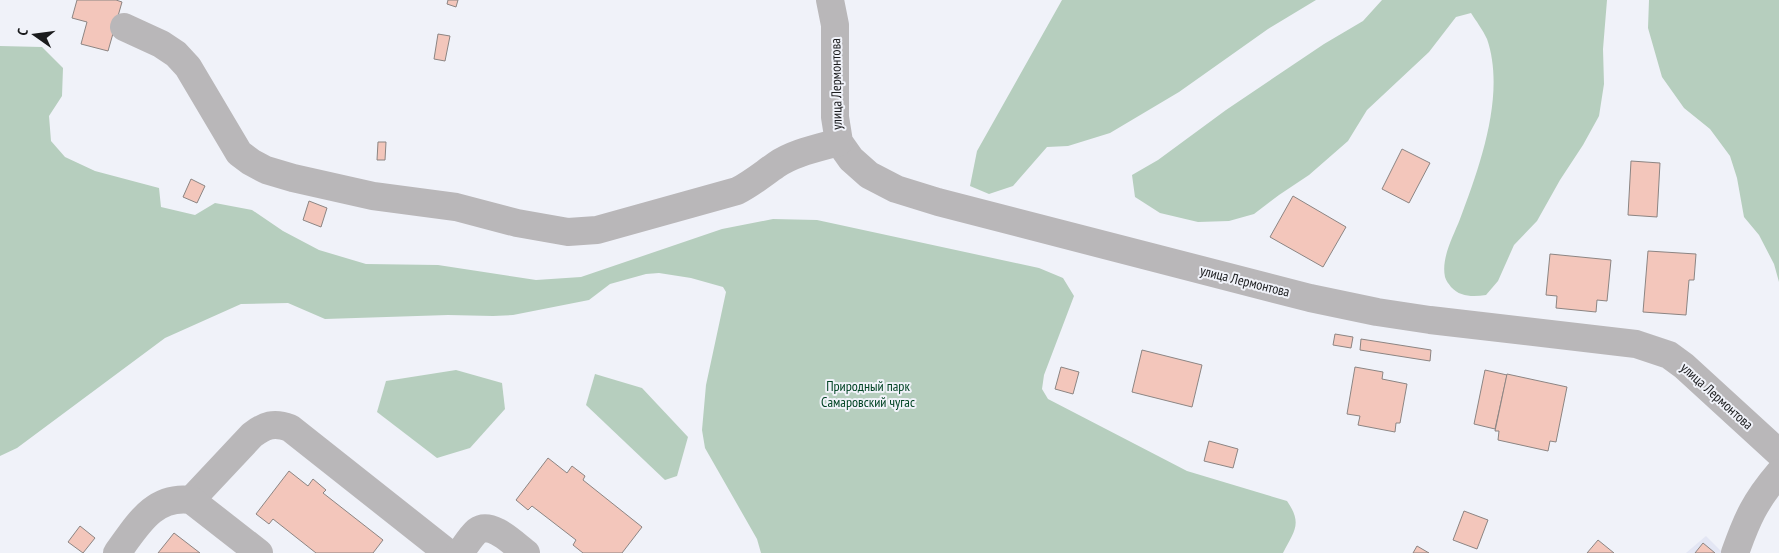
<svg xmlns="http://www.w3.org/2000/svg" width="1779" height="553" font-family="'PT Sans Narrow',sans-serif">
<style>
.built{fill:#e3e6f4}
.green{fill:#b6cebe}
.building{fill:#f3c6bb;stroke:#8c8583}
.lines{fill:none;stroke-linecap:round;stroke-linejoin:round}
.minor{stroke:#b9b7b9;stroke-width:28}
.labels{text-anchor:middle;stroke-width:4;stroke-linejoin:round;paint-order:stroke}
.street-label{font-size:14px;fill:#1a1b1d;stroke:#f0f2f9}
.park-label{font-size:14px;fill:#004323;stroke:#f0f2f9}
</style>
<rect width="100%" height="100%" fill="#f0f2f9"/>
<polygon class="built" points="1706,536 1723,553 1686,553"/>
<g class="green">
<polygon points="1062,0 1316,0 1268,29 1179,92 1110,133 1068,146 1047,147 1013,186 989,194 970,186 977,151"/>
<path d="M1382 0H1607L1603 49 1604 84 1599 116 1583 145 1560 180 1537 221 1514 245 1498 281 1486 295C1473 297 1460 297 1451 287 1449 284 1446 281 1445 277 1441 258 1453 237 1460 219 1480 166 1506 94 1487 39 1483 30 1476 21 1471 13L1456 17 1429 52 1367 110 1348 141 1309 175 1279 195 1254 214 1229 221 1198 222 1160 213 1135 197 1132 175 1158 160 1226 110 1324 44 1363 21Z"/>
<polygon points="1649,0 1779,0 1779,282 1774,264 1759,235 1744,217 1737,178 1730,156 1710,129 1684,108 1662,77 1648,28"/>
<path d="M0 46 42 47 63 68 62 96 49 116 51 141 65 157 95 171 159 188 161 207 195 215 215 203 252 210 283 231 319 250 366 264 438 265 536 280 581 277 722 229 773 219 817 220 1039 268 1063 278 1074 296 1044 375 1042 389 1048 399 1187 471 1287 501C1303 524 1294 531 1283 553H761L757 539 705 448 702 430 706 385 726 292 723 287 691 278 659 273 646 274 610 284 589 300 513 315 493 316 448 315 325 319 288 303 241 304 165 338 17 448 0 456Z"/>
<polygon points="456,370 502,383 505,409 470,448 437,458 377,412 386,381"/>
<polygon points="595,374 642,388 688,437 677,476 665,480 586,405"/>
</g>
<g class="building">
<polygon points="77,0 116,0 122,2 108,51 81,44 87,22 72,18"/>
<polygon points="448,0 458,0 456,7 447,4"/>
<polygon points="438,34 450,36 445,61 434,59"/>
<polygon points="378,142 386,142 385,160 377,160"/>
<polygon points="1402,149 1430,163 1409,203 1382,189"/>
<polygon points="1631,161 1660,163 1657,217 1628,215"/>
<polygon points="191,179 205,186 197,203 183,197"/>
<polygon points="1293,196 1346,227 1323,267 1270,237"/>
<polygon points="309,201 327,208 321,227 303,220"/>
<polygon points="1648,251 1696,254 1694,280 1689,280 1686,315 1643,312"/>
<polygon points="1550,254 1611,260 1607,301 1597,300 1596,312 1556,308 1557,296 1546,295"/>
<polygon points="1335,334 1353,337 1351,348 1333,345"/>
<polygon points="1361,339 1431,350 1430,361 1360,350"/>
<polygon points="1142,350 1202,365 1192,407 1132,392"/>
<polygon points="1061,367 1079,372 1073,394 1055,389"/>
<polygon points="1355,367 1383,372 1382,379 1407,384 1400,423 1396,423 1395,432 1358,425 1360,416 1347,414"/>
<polygon points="1485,370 1507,375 1495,429 1474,424"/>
<polygon points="1507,374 1567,387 1556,442 1550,441 1548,451 1498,440 1499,431 1495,431"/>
<polygon points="1209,441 1238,449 1233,468 1204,461"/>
<polygon points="548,458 567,473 572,466 585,476 583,480 642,527 622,553 583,553 573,545 576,540 532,506 528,510 516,500"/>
<polygon points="289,471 308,486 313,479 326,490 323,493 383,540 373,553 316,553 273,519 269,524 256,514"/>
<polygon points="1464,511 1488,520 1477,549 1453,540"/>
<polygon points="80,526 95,538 83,553 68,542"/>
<polygon points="174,533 200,553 158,553"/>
<polygon points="1598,540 1614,553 1587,553"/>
<polygon points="1703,543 1715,553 1695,553"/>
<polygon points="1417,546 1429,553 1413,553"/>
</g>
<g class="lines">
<g class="minor">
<polyline points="830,0 835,25 835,117 839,142 851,159 869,175 896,189 938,202 1310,298 1377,312 1430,320 1636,344 1669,355 1684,366 1779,453"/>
<path d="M124 27 161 44 176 54 188 67 239 153 251 162 266 170 293 178 373 196 456 207 517 223 568 232 597 230 737 191C751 184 763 174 776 165 793 153 818 148 839 142"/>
<path d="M191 500 252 435C265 425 274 422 290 428L448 553"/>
<path d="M117 553C137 526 153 495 191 500L259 553"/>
<path d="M460 553C465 546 471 536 477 531 491 520 515 545 526 553"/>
<path d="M1735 553C1747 519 1755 501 1779 473"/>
</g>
</g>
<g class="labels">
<g class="street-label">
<text transform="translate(836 84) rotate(-91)" y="5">улица Лермонтова</text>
<text transform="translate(1245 281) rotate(14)" y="5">улица Лермонтова</text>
<text transform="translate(1717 396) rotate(42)" y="5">улица Лермонтова</text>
</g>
<g class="park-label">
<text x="868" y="391">Природный парк<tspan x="868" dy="16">Самаровский чугас</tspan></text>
</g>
</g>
<g transform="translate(35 35) rotate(284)" stroke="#f0f2f9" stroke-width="4" paint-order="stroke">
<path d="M0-4L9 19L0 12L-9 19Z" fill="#1a1b1d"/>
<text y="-8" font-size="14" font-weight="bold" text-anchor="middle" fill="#1a1b1d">С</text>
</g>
</svg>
